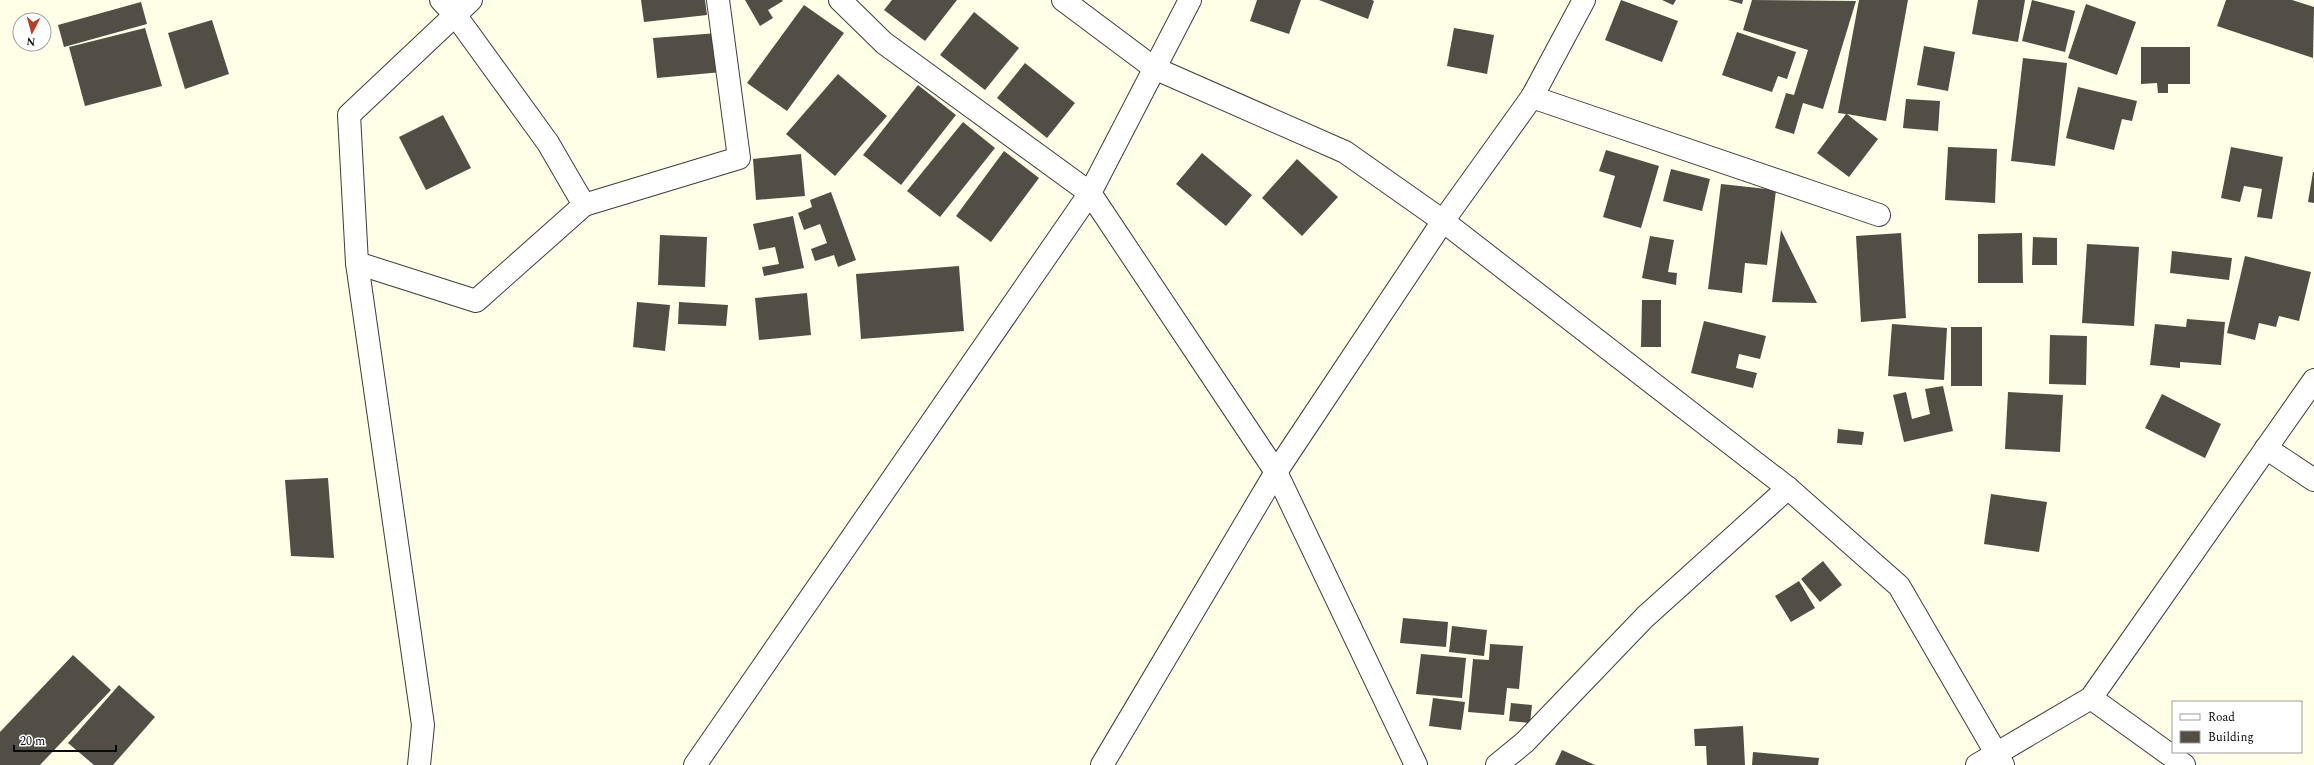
<svg xmlns="http://www.w3.org/2000/svg" width="2314" height="765" font-family="Spectral,serif">
<style>
.building{fill:#524e46}
.lines{fill:none;stroke-linecap:round;stroke-linejoin:round}
.street-casing{stroke:#3d3d3d;stroke-width:24}
.street{stroke:#fff;stroke-width:22}
</style>
<rect width="100%" height="100%" fill="#feffe6"/>
<g class="building">
<polygon points="641,0 705,0 707,15 644,22"/>
<polygon points="745,0 782,0 783,1 768,10 773,18 760,26"/>
<polygon points="892,0 957,0 925,41 884,10"/>
<polygon points="1257,0 1301,0 1289,34 1250,21"/>
<polygon points="1319,0 1372,0 1374,1 1368,19"/>
<polygon points="1621,0 1678,21 1662,62 1605,40"/>
<polygon points="1662,0 1676,0 1673,5"/>
<polygon points="1728,0 1743,0 1742,4"/>
<polygon points="1752,0 1856,1 1823,109 1803,103 1794,134 1775,128 1786,93 1794,95 1808,50 1743,30"/>
<polygon points="1859,0 1908,0 1886,121 1847,114 1878,139 1849,177 1817,153 1846,114 1838,113"/>
<polygon points="1978,0 2025,0 2018,42 1972,34"/>
<polygon points="2032,0 2075,11 2065,52 2022,41"/>
<polygon points="2226,0 2292,0 2314,7 2313,58 2217,26"/>
<polygon points="141,2 147,24 64,47 58,25"/>
<polygon points="2086,4 2136,22 2117,75 2068,58"/>
<polygon points="804,5 844,33 787,111 747,83"/>
<polygon points="974,12 1019,48 985,90 940,55"/>
<polygon points="212,20 229,74 185,89 168,33"/>
<polygon points="145,28 162,86 85,106 69,47"/>
<polygon points="1454,28 1494,35 1487,74 1447,66"/>
<polygon points="1737,32 1796,52 1787,79 1778,76 1772,92 1722,75"/>
<polygon points="718,33 722,72 657,78 653,38"/>
<polygon points="1924,46 1955,52 1948,91 1917,85"/>
<polygon points="2141,47 2190,47 2190,84 2168,84 2168,93 2158,93 2157,83 2141,84"/>
<polygon points="2023,58 2067,63 2055,166 2011,161"/>
<polygon points="1025,63 1075,103 1047,138 997,98"/>
<polygon points="838,74 887,116 835,176 786,134"/>
<polygon points="918,85 956,115 901,185 863,155"/>
<polygon points="2078,87 2137,101 2132,121 2122,119 2114,150 2066,138"/>
<polygon points="1906,99 1940,101 1938,131 1903,128"/>
<polygon points="443,115 471,168 426,190 399,137"/>
<polygon points="963,122 995,148 940,217 907,191"/>
<polygon points="1948,147 1997,149 1995,203 1945,200"/>
<polygon points="2231,147 2283,157 2272,219 2257,217 2262,189 2244,186 2240,202 2221,198"/>
<polygon points="1606,150 1659,166 1641,228 1603,217 1615,176 1599,171"/>
<polygon points="1004,151 1039,178 991,242 956,216"/>
<polygon points="1202,153 1252,195 1226,226 1176,184"/>
<polygon points="801,154 805,196 756,200 753,159"/>
<polygon points="1297,159 1338,197 1302,236 1262,198"/>
<polygon points="1671,169 1710,179 1702,211 1663,201"/>
<polygon points="2313,172 2314,172 2314,203 2308,202"/>
<polygon points="1721,184 1776,190 1767,265 1745,263 1742,293 1708,289"/>
<polygon points="831,192 856,260 838,267 834,255 815,261 811,249 827,243 820,224 804,230 798,213 812,207 810,200"/>
<polygon points="793,216 804,268 764,276 762,267 779,264 775,247 759,250 753,224"/>
<polygon points="1781,230 1817,303 1772,302"/>
<polygon points="1901,233 1906,318 1861,322 1856,236"/>
<polygon points="2022,233 2023,283 1978,283 1978,234"/>
<polygon points="660,235 707,237 705,287 658,285"/>
<polygon points="1650,236 1674,240 1668,272 1677,273 1676,285 1642,278"/>
<polygon points="2033,237 2057,238 2057,265 2032,265"/>
<polygon points="2087,244 2139,247 2134,326 2082,323"/>
<polygon points="2172,251 2232,258 2229,280 2170,273"/>
<polygon points="2245,256 2311,272 2299,321 2279,316 2276,327 2259,323 2255,340 2227,333"/>
<polygon points="959,266 964,331 861,339 856,274"/>
<polygon points="807,293 811,335 759,340 755,298"/>
<polygon points="1642,300 1661,300 1661,347 1641,347"/>
<polygon points="637,302 670,305 665,351 633,347"/>
<polygon points="679,302 728,305 726,326 678,324"/>
<polygon points="2187,319 2225,322 2221,365 2180,362 2180,368 2150,365 2155,324 2186,327"/>
<polygon points="1704,321 1766,336 1760,359 1739,354 1736,368 1757,373 1753,388 1691,373"/>
<polygon points="1892,324 1947,328 1944,380 1888,376"/>
<rect x="1951" y="327" width="31" height="59"/>
<polygon points="2050,335 2087,336 2086,385 2049,384"/>
<polygon points="1943,386 1953,431 1904,442 1893,395 1906,392 1912,419 1930,414 1925,389"/>
<polygon points="2008,392 2063,395 2060,452 2005,449"/>
<polygon points="2162,394 2221,424 2205,458 2145,428"/>
<polygon points="1838,429 1864,432 1862,445 1837,443"/>
<polygon points="328,478 334,558 291,556 285,480"/>
<polygon points="1991,494 2047,502 2039,552 1984,544"/>
<polygon points="1823,561 1842,585 1820,602 1801,579"/>
<polygon points="1799,581 1815,608 1791,622 1775,596"/>
<polygon points="1403,618 1448,622 1446,647 1400,643"/>
<polygon points="1452,626 1487,630 1484,656 1449,652"/>
<polygon points="1490,644 1523,646 1519,689 1507,688 1504,715 1468,712 1473,659 1489,660"/>
<polygon points="1421,654 1466,658 1462,698 1416,694"/>
<polygon points="73,655 111,690 40,765 0,765 0,732"/>
<polygon points="119,685 155,717 113,765 94,765 68,743"/>
<polygon points="1433,698 1465,702 1461,730 1429,726"/>
<polygon points="1511,703 1532,705 1530,723 1509,721"/>
<polygon points="1743,726 1745,765 1707,765 1706,746 1695,746 1694,729"/>
<polygon points="1562,750 1595,765 1555,765"/>
<polygon points="1753,752 1819,758 1818,765 1752,765"/>
</g>
<g class="lines">
<defs>
<g id="street">
<polyline points="840,0 884,43 1090,193 1276,472 1416,765"/>
<polyline points="1063,0 1154,68 1345,152 1443,221 1788,488 1899,586 2003,765"/>
<polyline points="1532,97 1584,0"/>
<polyline points="584,205 739,158 718,0"/>
<polyline points="357,263 476,301 584,205 548,143 456,16 441,0"/>
<polyline points="2266,448 2314,480"/>
<polyline points="2091,698 2184,765"/>
<polyline points="419,765 423,725 357,263 349,115 471,0"/>
<polyline points="695,765 1090,193 1190,0"/>
<polyline points="1102,765 1276,472 1443,221 1532,97 1879,215"/>
<polyline points="1497,765 1525,742 1645,617 1788,488"/>
<polyline points="1977,765 2091,698 2314,380"/>
</g>
</defs>
<use href="#street" class="street-casing"/>
<use href="#street" class="street"/>
</g>
<rect x="2172" y="701" width="130" height="52" fill="#ffffff" stroke="#9d9d9d"/>
<rect x="2180" y="714" width="20" height="6" fill="#ffffff" stroke="#9d9d9d"/>
<text x="2208" y="721" font-size="12" fill="#0a0a0a">Road</text>
<rect x="2180" y="731" width="20" height="12" fill="#524e46" stroke="#9d9d9d"/>
<text x="2208" y="741" font-size="12" fill="#0a0a0a">Building</text>
<g transform="translate(32 32) rotate(186)"><circle r="19" fill="#ffffff" stroke="#9d9d9d"/>
<path d="M0-3L7 15L0 10L-7 15Z" fill="#ba3f21"/>
<text y="-6" font-size="11" font-weight="bold" text-anchor="middle" fill="#0a0a0a">N</text>
</g>
<path d="M14 745v6h102v-6" fill="none" stroke="#0a0a0a" stroke-width="2"/>
<text x="20" y="745" font-size="12" fill="#0a0a0a" stroke="#ffffff" stroke-width="3" paint-order="stroke">20 m</text>
</svg>
